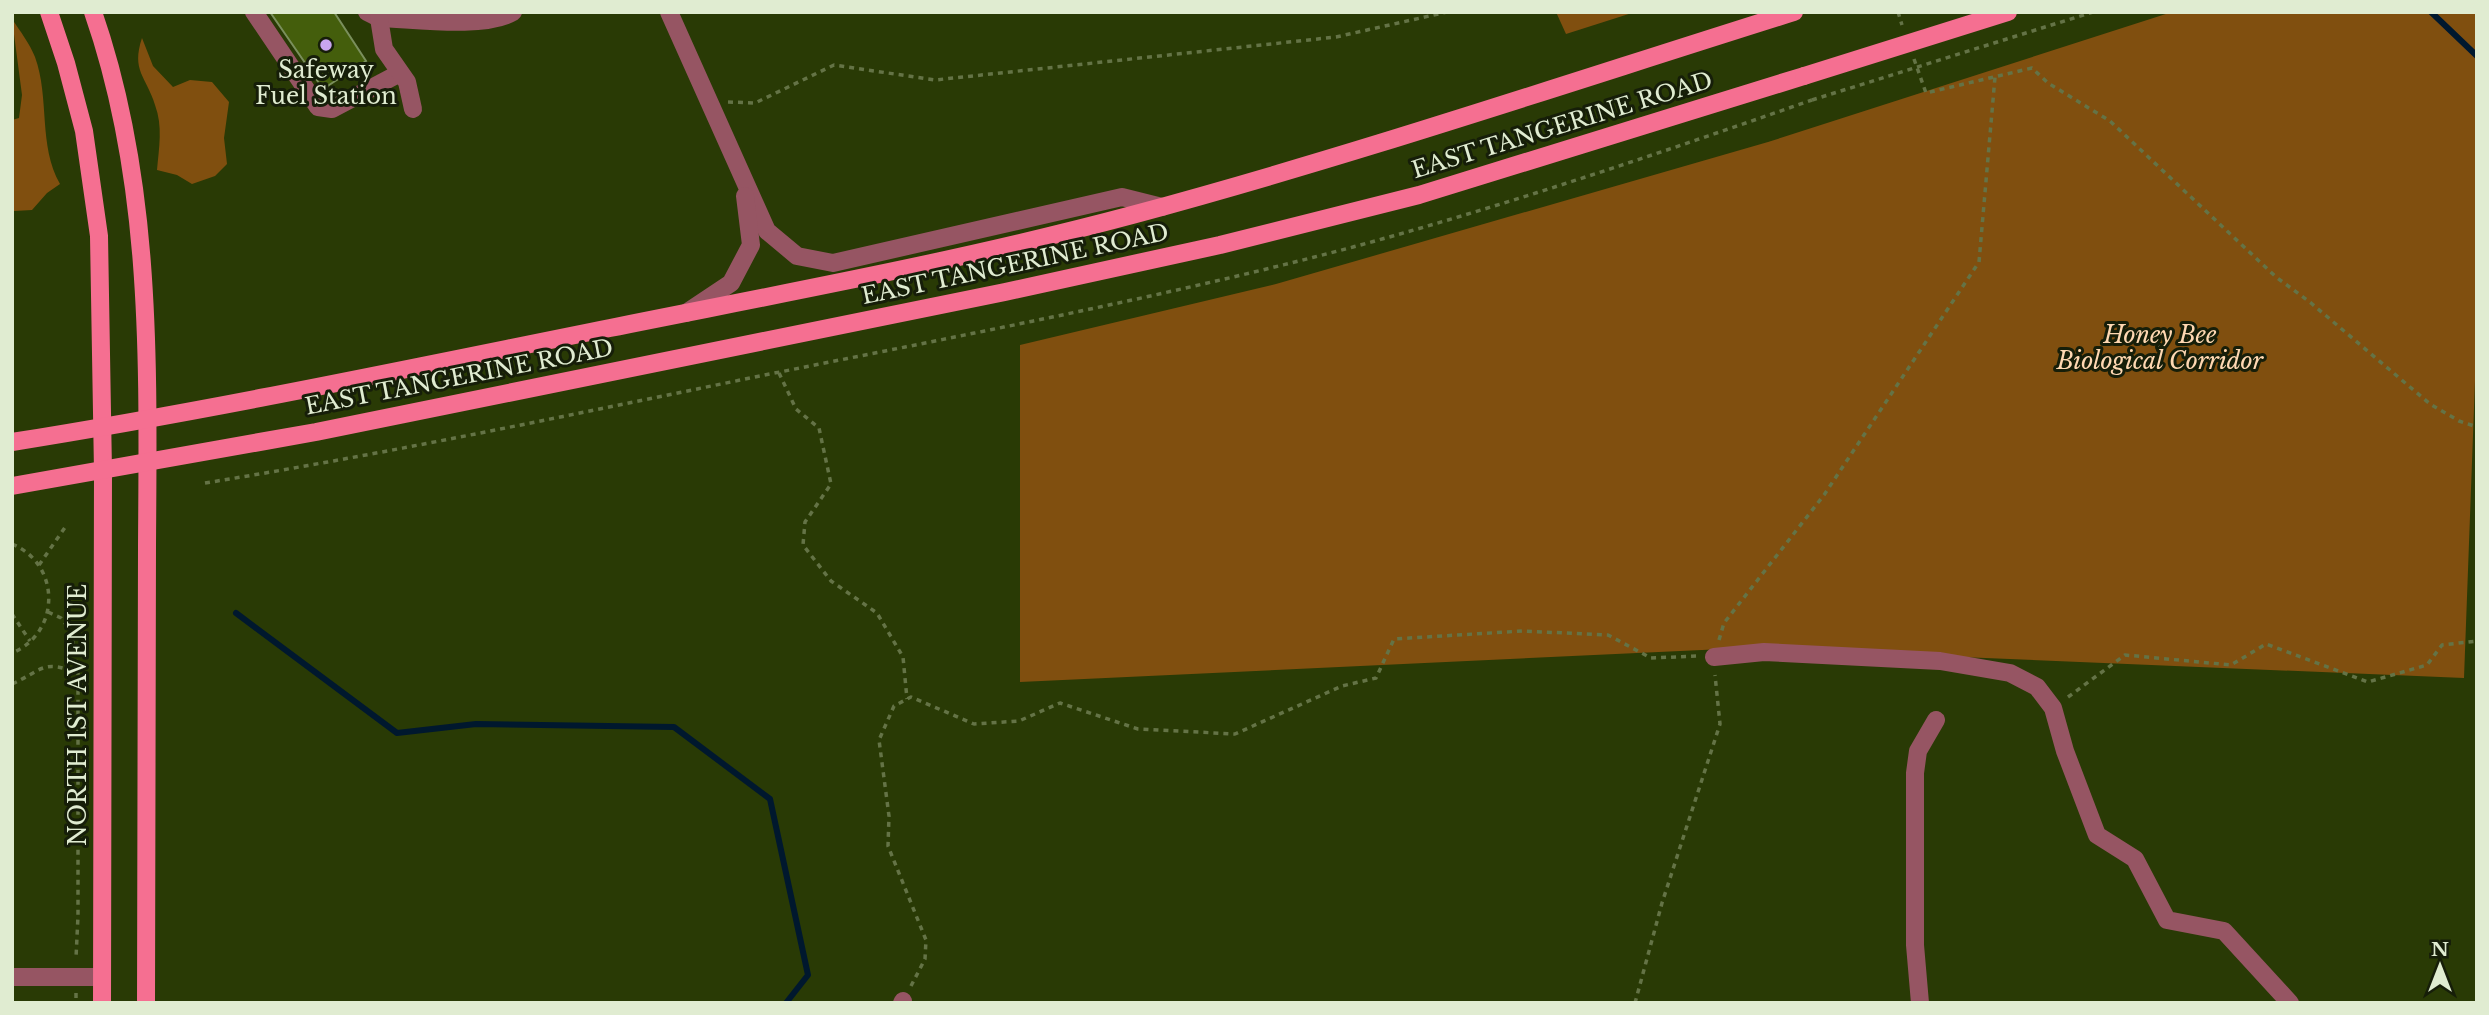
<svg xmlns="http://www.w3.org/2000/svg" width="2489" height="1015" font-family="'Libre Baskerville',serif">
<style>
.green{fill:#804f0f}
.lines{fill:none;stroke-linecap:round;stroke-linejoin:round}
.stream{stroke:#00182e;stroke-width:6}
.building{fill:#445e0c;stroke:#7a8f5c;stroke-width:2}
.path{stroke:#647346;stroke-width:3.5;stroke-dasharray:5 5;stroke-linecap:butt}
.minor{stroke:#965563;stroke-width:18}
.major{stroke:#f56f91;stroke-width:18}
.path-bridge{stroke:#647346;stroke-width:3.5;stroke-dasharray:5 5;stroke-linecap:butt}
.major-bridge{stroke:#f56f91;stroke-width:18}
.poi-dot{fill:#c9a5ee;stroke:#161e09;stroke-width:2.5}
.labels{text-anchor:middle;stroke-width:6;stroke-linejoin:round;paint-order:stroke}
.poi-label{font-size:23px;fill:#e0ecd1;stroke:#161e09}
.street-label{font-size:23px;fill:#e0ecd1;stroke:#161e09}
.park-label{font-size:23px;font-style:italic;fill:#ffd8b2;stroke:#161e09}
</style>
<rect width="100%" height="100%" fill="#293a05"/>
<g class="green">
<polygon points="1556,12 1635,12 1566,34"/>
<polygon points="2172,12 2477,12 2477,327 2464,678 1745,648 1020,682 1020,345 1276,284 1768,142"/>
<path d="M12 19C20 31 30 44 35 57 50 98 38 145 60 184L47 193 32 210 14 211 12 210V120L19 118 22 95Z"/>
<path d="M142 38 153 66 173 87 190 80 212 82 229 102 224 138 227 164 215 176 192 184 177 175 157 170C159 148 163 126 155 105 146 76 131 71 142 38Z"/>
</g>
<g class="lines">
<g class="stream">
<polyline points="2431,12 2477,56"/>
<polyline points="236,613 397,733 476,724 674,727 770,799 808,975 786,1003"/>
</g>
</g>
<polygon class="building" points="270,12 334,12 366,61 323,89"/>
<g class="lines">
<g class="path">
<polyline points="1898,12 1902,25"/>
<polyline points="1914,59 1926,93 2032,68 2048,83 2110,121 2276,277 2311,303 2430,404 2459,421 2477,427"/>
<polyline points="728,102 755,103 834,65 935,80 1336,37 1447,12"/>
<polyline points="779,373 796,409 819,428 831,484 805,522 803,545 831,581 877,613 903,657 907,699"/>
<path d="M205 483C391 453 575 414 760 376 958 336 1157 299 1353 247 1508 205 1660 153 1812 100"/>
<path d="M12 544C61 564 61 633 12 653"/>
<polyline points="39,565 66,526"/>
<polyline points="48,612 61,618 71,631 78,673 78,916 76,958"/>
<polyline points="12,614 30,641"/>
<polyline points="1719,640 1724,623 1824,495 1979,262 1995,77"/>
<path d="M12 684C43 670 42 659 78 673"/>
<polyline points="2068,697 2125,655 2231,665 2266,644 2368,682 2427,665 2442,645 2477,641"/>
<polyline points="911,986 925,959 926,940 888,846 889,816 879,740 894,706 911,697 974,724 1019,721 1060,703 1138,729 1235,734 1342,686 1376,678 1394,639 1522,631 1608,635 1651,658 1698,656"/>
<polyline points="76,993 76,1003"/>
<polyline points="1635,1003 1662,903 1720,724 1715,675"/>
</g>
<g class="minor">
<polyline points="254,12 318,107 332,109 400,73"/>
<path d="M367 12 379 18C414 19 484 29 513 12"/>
<polyline points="669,12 767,231 797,256 833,263 1122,197 1162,207"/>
<polyline points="379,18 384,49 407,82 413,109"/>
<polyline points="686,313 731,283 751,245 745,196"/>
<polyline points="1714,657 1764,652 1940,661 2010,673 2037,687 2053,708 2065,751 2097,835 2135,859 2167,920 2224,931 2290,1003"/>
<polyline points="12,977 102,977"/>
<polyline points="902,1003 903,1001"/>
<polyline points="1920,1003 1915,945 1915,773 1918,751 1936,720"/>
</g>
<g class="major">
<polyline points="49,12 66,63 84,131 99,236 103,471 102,1003"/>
<path d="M93 12C153 184 148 367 147 547 147 699 146 851 146 1003"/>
<path d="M12 442C213 410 411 368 610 328 784 293 960 261 1132 215 1355 155 1574 81 1794 12"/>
<polyline points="12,486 316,432 1005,292 1220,245 1419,195 1804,76"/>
</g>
<polyline class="path-bridge" points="1812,100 2093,12"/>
<polyline class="major-bridge" points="1804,76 2008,12"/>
</g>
<circle class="poi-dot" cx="326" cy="45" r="7"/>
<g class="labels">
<g class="poi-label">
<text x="326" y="78">Safeway<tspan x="326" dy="26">Fuel Station</tspan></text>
</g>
<g class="street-label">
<text transform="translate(1562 125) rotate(-17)" y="8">EAST TANGERINE ROAD</text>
<text transform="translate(1015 264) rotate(-12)" y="8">EAST TANGERINE ROAD</text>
<text transform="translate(459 377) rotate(-11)" y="8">EAST TANGERINE ROAD</text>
<text transform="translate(78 715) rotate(-90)" y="8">NORTH 1ST AVENUE</text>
</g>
<g class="park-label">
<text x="2160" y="343">Honey Bee<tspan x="2160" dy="26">Biological Corridor</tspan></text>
</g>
</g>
<rect width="2489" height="1015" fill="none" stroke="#e0ecd1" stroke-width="28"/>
<g transform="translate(2440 966)" stroke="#161e09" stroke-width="5" paint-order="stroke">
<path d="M0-5L12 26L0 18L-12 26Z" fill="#e0ecd1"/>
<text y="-10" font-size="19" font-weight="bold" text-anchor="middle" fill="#e0ecd1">N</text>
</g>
</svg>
